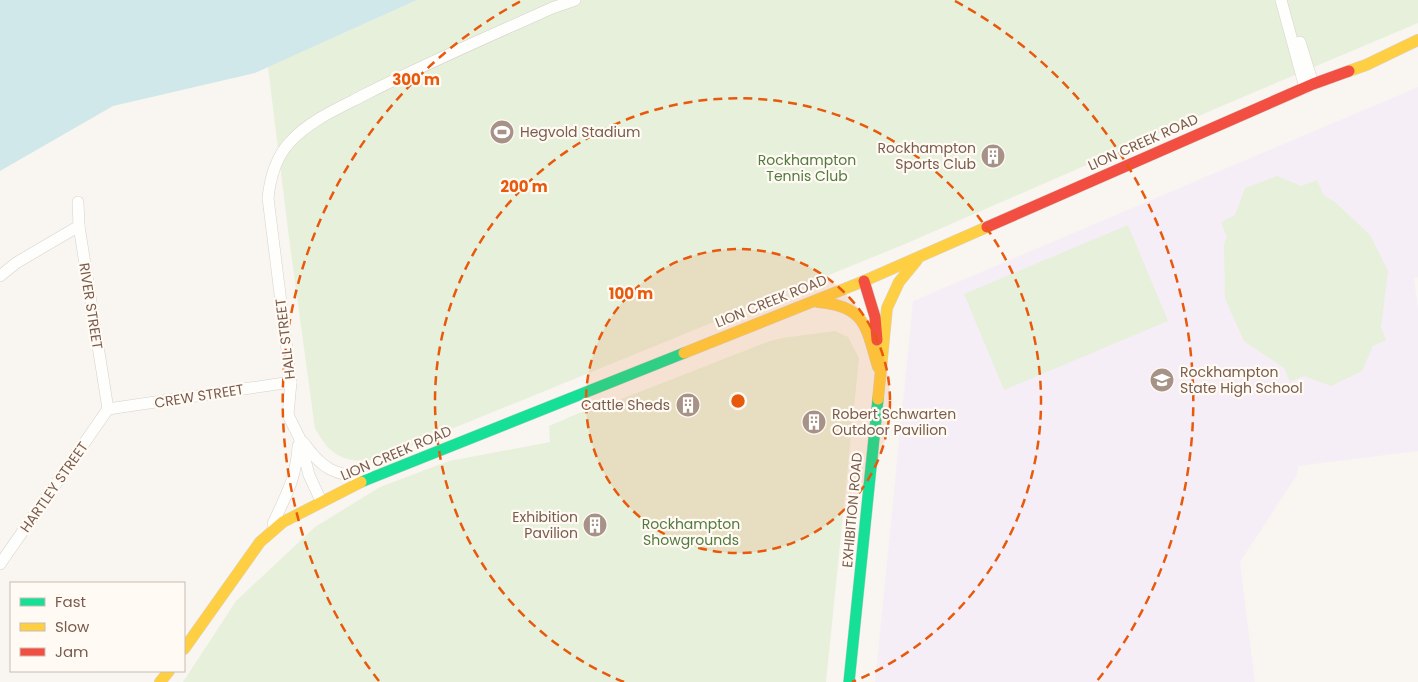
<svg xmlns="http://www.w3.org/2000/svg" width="1418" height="682" font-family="Poppins,sans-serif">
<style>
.education{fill:#f6eef6}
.green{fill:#e7f0db}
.water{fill:#d0e8ea}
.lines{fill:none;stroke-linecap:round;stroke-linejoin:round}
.street-casing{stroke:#d7d1cb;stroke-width:12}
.fast-casing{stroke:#d9d2cb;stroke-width:12}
.slow-casing{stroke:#d9d2cb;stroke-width:12}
.jam-casing{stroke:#d9d2cb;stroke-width:12}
.street{stroke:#fefefd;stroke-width:11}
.fast{stroke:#16e098;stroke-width:11}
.slow{stroke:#ffcf43;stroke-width:11}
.jam{stroke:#f24e42;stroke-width:11}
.ring{fill:none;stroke:#e8590c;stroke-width:2.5;stroke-dasharray:9 6}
.labels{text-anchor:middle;stroke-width:4.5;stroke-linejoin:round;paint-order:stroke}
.poi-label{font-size:14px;fill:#7a5c4d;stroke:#fffaf3;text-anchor:start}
.street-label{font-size:14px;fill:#7a5c4d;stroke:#fffaf3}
.park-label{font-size:14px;fill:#537a41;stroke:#fffaf3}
.centre{fill:#e8590c;stroke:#fffaf3;stroke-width:2.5}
.ring-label{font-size:15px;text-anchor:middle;font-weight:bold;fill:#e8590c;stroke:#fffaf3;stroke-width:4.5;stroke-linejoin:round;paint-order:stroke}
</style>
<rect width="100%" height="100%" fill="#f9f5f0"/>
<polygon class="education" points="1418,87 1418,277 1414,278 1418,309 1418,451 1298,466 1297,475 1240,562 1255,682 875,682 913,301"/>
<g class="green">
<path d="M417 0H1418V23L1224 105 905 244 417 443C392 456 357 471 332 451 325 446 320 436 315 429L288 230 268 67Z"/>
<polygon points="1277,176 1301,186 1317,180 1324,196 1334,201 1370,235 1388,271 1381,328 1386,340 1373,346 1362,371 1331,386 1304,376 1290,382 1284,368 1244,341 1225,299 1224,245 1227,237 1221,222 1235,215 1245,188"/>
<polygon points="1128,225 1168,321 1004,390 964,294"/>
<polygon points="835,331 848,337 859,358 826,682 183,682 236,601 315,527 380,487 449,461 550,442 549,426 579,413 606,405 770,341 782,338"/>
</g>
<polygon class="water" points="0,0 417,0 255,73 113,106 0,171"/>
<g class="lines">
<defs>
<g id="street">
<polyline points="1281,0 1305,88"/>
<polyline points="1300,42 1313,84"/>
<polyline points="78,202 79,226 108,409"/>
<polyline points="0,276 16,263 79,226"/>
<polyline points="108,409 291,382"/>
<path d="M303 442C322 469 335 476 368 477"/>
<path d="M321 501 309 475 299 437 288 415 291 382 268 198C270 179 276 157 290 142 310 120 339 108 366 94 427 63 490 36 552 8L575 0"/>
<path d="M275 529 273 524C286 495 296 479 298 446"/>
<polyline points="0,564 108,409"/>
</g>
<g id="fast">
<polyline points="361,482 684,353"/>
<polyline points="849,682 878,399"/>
</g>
<g id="slow">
<polyline points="1349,71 1366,65 1418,40"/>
<path d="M818 302C866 306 866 327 878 367"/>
<polyline points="684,353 864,281 987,227"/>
<polyline points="878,399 887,308 899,282 917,260"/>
<polyline points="184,649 260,542 283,522 361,482"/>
<polyline points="160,682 169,671"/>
</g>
<g id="jam">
<polyline points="987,227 1313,84 1349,71"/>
<polyline points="864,281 875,317 877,340"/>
</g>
</defs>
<use href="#street" class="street-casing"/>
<use href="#fast" class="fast-casing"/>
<use href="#slow" class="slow-casing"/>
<use href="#jam" class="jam-casing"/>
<use href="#street" class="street"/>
<use href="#fast" class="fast"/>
<use href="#slow" class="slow"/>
<use href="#jam" class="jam"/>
</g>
<circle cx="738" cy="401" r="152" fill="#e8590c" fill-opacity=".12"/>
<g class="ring">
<circle cx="738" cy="401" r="152"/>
<path d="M624 682A303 303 0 1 1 852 682"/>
<path d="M379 681A455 455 0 0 1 521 1M955 1A455 455 0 0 1 1097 681"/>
</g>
<defs>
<symbol id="stadium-disc" viewBox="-11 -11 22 22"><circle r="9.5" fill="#a69286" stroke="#fffaf3"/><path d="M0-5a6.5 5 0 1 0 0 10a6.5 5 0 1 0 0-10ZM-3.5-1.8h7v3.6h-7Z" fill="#fff"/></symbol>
<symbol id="building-disc" viewBox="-11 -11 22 22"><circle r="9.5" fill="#a69286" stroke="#fffaf3"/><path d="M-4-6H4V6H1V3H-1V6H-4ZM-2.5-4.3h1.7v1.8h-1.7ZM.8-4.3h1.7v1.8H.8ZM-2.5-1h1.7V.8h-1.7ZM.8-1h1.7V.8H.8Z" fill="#fff"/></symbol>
<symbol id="school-disc" viewBox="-11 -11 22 22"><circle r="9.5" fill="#a69286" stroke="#fffaf3"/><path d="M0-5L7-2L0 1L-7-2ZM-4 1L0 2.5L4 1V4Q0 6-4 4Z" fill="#fff"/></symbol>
</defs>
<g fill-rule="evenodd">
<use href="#stadium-disc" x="488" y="118" width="28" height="28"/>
<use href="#building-disc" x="979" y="142" width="28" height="28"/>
<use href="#school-disc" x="1148" y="366" width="28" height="28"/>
<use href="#building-disc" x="674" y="391" width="28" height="28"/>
<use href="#building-disc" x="800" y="408" width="28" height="28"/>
<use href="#building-disc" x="581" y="511" width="28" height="28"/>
</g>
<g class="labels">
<g class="poi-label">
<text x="520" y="137">Hegvold Stadium</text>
<text x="976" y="153" text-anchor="end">Rockhampton<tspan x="976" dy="16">Sports Club</tspan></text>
<text x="1180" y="377">Rockhampton<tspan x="1180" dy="16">State High School</tspan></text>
<text x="670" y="410" text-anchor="end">Cattle Sheds</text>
<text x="832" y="419">Robert Schwarten<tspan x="832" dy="16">Outdoor Pavilion</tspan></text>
<text x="578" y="522" text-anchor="end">Exhibition<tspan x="578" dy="16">Pavilion</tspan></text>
</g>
<g class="street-label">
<text transform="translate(1143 142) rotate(-24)" y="5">LION CREEK ROAD</text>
<text transform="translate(771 301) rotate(-22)" y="5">LION CREEK ROAD</text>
<text transform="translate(91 306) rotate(81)" y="5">RIVER STREET</text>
<text transform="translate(285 339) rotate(-97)" y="5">HALL STREET</text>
<text transform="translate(199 396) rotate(-9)" y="5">CREW STREET</text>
<text transform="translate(396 453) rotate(-23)" y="5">LION CREEK ROAD</text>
<text transform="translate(54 487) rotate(-55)" y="5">HARTLEY STREET</text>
<text transform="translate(852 510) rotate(-85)" y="5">EXHIBITION ROAD</text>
</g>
<g class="park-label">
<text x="807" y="165">Rockhampton<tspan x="807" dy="16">Tennis Club</tspan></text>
<text x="691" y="529">Rockhampton<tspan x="691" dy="16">Showgrounds</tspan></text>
</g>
</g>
<circle cx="738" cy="401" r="8" class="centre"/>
<g class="ring-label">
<text x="416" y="85">300 m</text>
<text x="524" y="192">200 m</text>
<text x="631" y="299">100 m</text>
</g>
<rect x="10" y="582" width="175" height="90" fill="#fffaf3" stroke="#cabbb1"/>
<rect x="20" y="598" width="25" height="8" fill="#16e098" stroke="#cabbb1"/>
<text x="55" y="607" font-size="15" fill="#7a5c4d">Fast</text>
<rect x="20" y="623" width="25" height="8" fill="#ffcf43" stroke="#cabbb1"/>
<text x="55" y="632" font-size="15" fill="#7a5c4d">Slow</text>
<rect x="20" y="648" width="25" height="8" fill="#f24e42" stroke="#cabbb1"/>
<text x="55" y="657" font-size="15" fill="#7a5c4d">Jam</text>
</svg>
